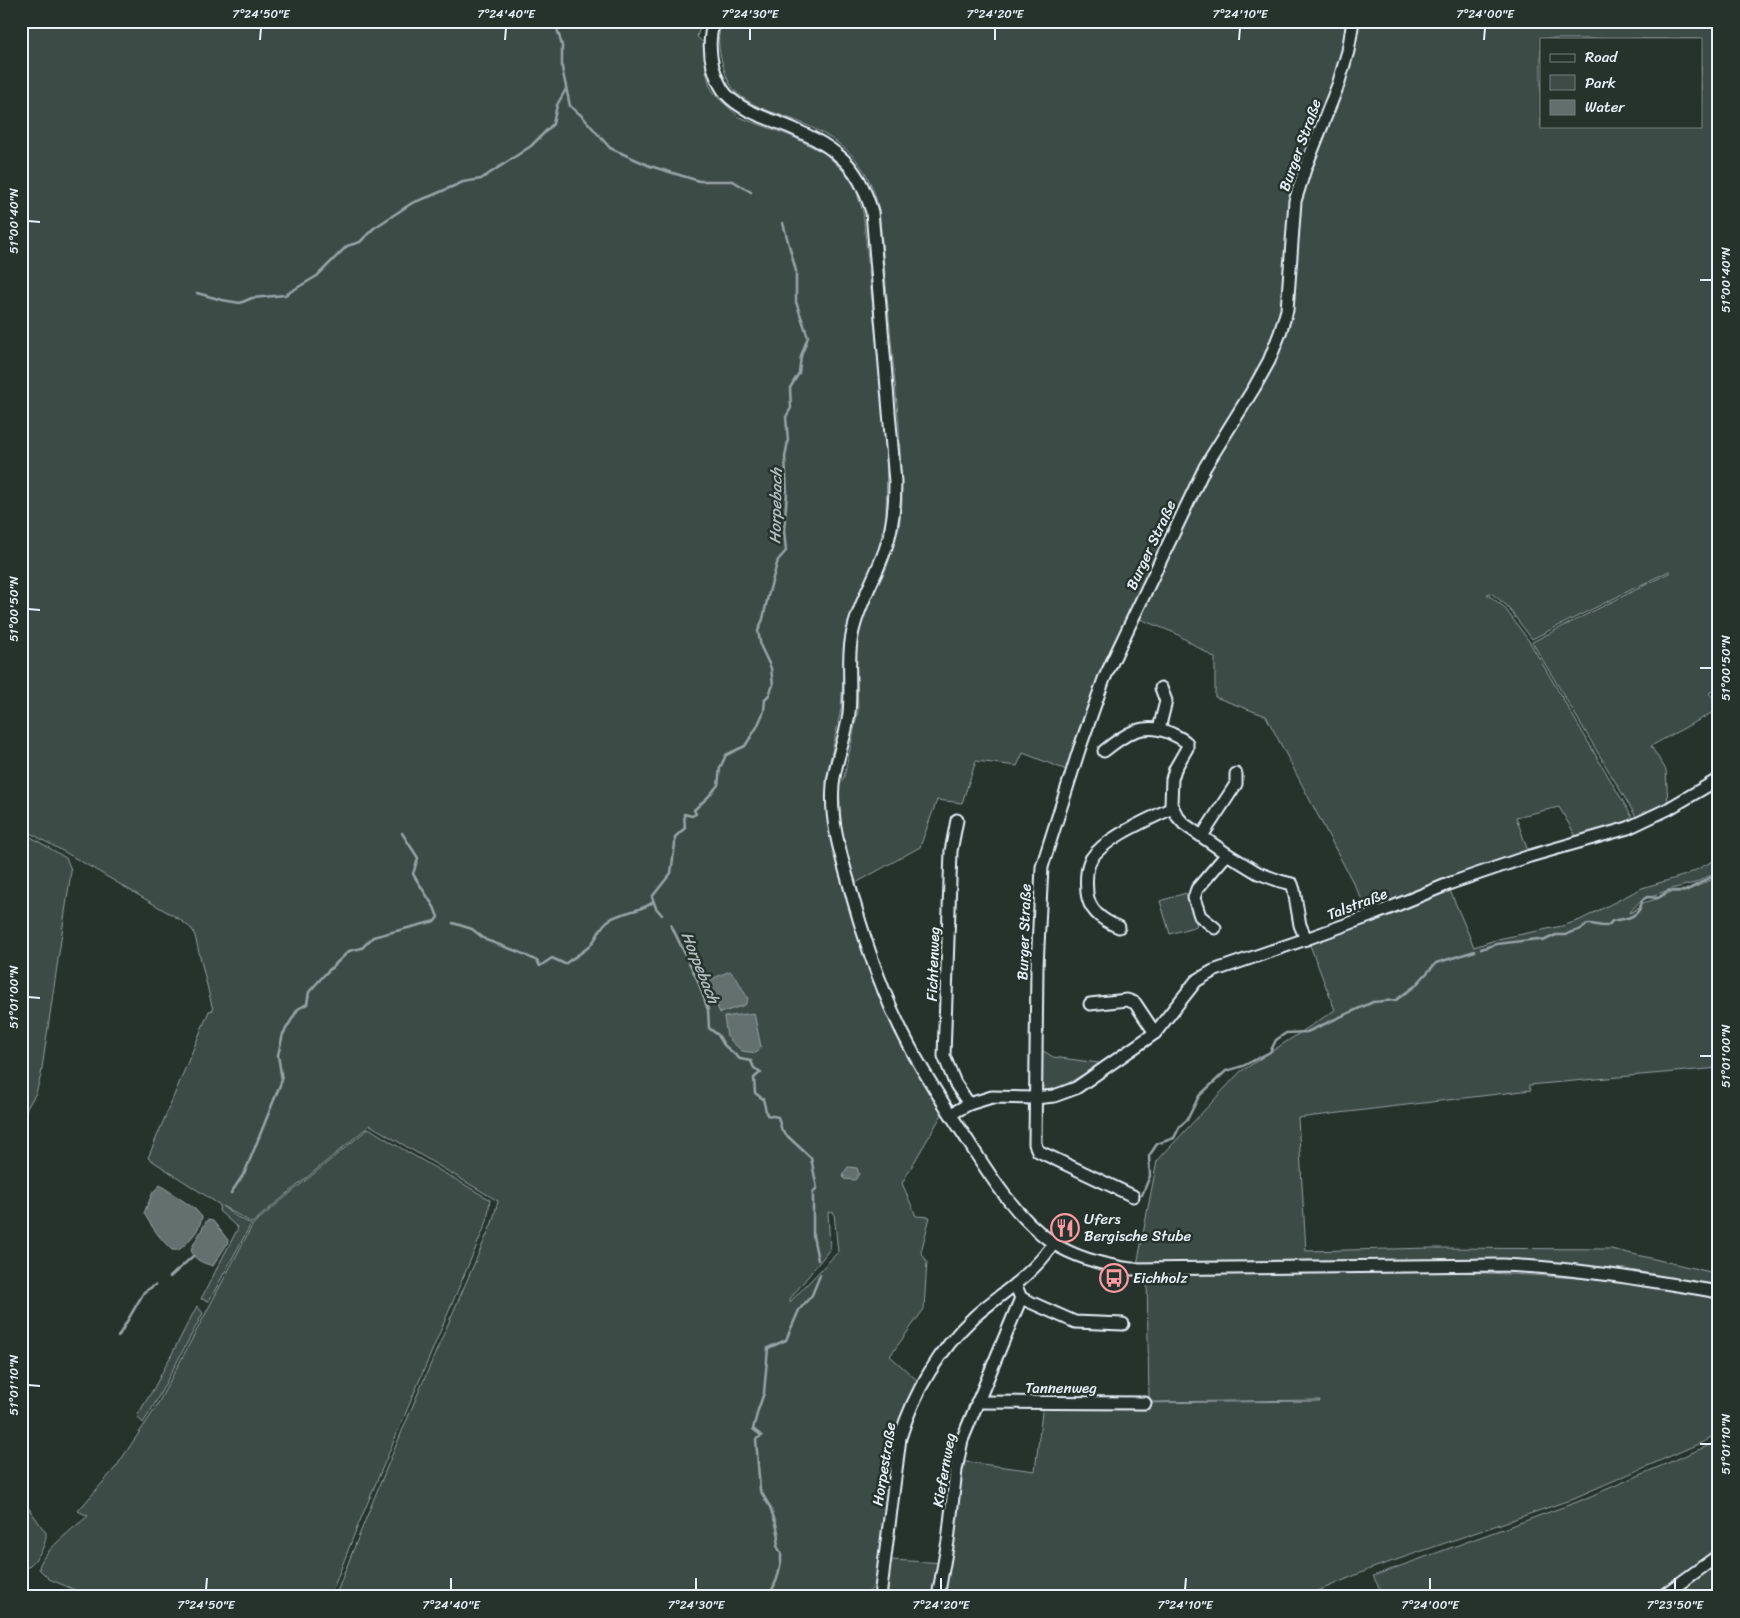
<svg xmlns="http://www.w3.org/2000/svg" width="1740" height="1618" font-family="Sriracha,sans-serif">
<style>
.green{fill:#3e4b47;stroke:#939ea0;fill-rule:evenodd}
.water{fill:#636f6d;stroke:#98a3a5}
.lines{fill:none;stroke-linecap:round;stroke-linejoin:round}
.stream{stroke:#98a3a5;stroke-width:2.5}
.minor-casing{stroke:#e8f1f8;stroke-width:15}
.minor{stroke:#26332d;stroke-width:11}
.ticks{fill:none;stroke:#e8f1f8;stroke-width:2}
.labels{text-anchor:middle;stroke-width:5;stroke-linejoin:round;paint-order:stroke}
.street-label{font-size:15px;fill:#e8f1f8;stroke:#26332d}
.poi-label{font-size:15px;fill:#e8f1f8;stroke:#26332d;text-anchor:start}
.water-label{font-size:16px;font-style:italic;fill:#b3bdc0;stroke:#26332d}
.neatline{fill:none;stroke:#e8f1f8;stroke-width:2}
.ticks-label{font-size:12px;text-anchor:middle;fill:#e8f1f8}
</style>
<rect width="100%" height="100%" fill="#26332d"/>
<filter id="ink" filterUnits="userSpaceOnUse"><feTurbulence type="fractalNoise" baseFrequency=".02" numOctaves="2"/><feDisplacementMap in="SourceGraphic" scale="10" xChannelSelector="R" yChannelSelector="G"/><feConvolveMatrix kernelMatrix="1 2 1 2 8 2 1 2 1" color-interpolation-filters="sRGB"/></filter>
<g filter="url(#ink)">
<g class="green">
<path d="M21 21H702L697 37 704 43 706 71 710 86 716 96 739 117 791 136 826 154 848 176 855 187 863 212 885 426 887 454 886 519 880 548 853 610 846 634 841 709 826 780 829 823 846 893 871 976 904 1048 944 1111 902 1183 916 1216 930 1217 921 1252 927 1262 924 1309 890 1356 918 1381 894 1437 880 1585 875 1586 863 1597H335C383 1471 438 1347 492 1223L498 1201 370 1125 252 1223 222 1206 237 1217 251 1224 209 1301 201 1299 238 1228 219 1211 220 1205 148 1158 209 1011 213 1010 195 936 192 929 179 919 77 859 21 828ZM828 1212 834 1213 838 1252 790 1302V1299L830 1249Z"/>
<path d="M722 21H1350L1341 66 1302 169 1285 306 1265 363 1200 469 1069 771 1023 753 1017 766 976 761 962 803 937 800 920 847 854 884 841 822 839 786 844 777 858 711 856 649 859 632 866 610 887 567 899 528 902 502 899 426 879 210C873 184 863 163 842 146 830 137 816 129 802 123 779 113 748 108 732 87 727 80 724 70 722 62 718 47 717 36 722 21Z"/>
<path d="M1356 21H1719V687L1709 693 1719 705V709L1651 746 1666 770 1668 804 1638 820 1532 642 1671 572 1669 571 1532 639 1506 605 1491 593 1487 594 1504 607 1529 641 1635 822 1577 838 1559 807 1516 817 1529 854 1369 913 1266 716 1215 697V658L1175 633 1137 618 1197 489 1280 342 1297 201ZM1541 39H1701V126H1541Z"/>
<polygon points="21,831 66,858 70,867 71,872 41,1075 36,1093 21,1118"/>
<polygon points="1719,858 1719,871 1695,883 1671,889 1641,900 1629,913 1634,911 1642,903 1657,899 1671,892 1685,892 1719,876 1719,1068 1529,1085 1531,1090 1298,1118 1306,1251 1431,1248 1611,1249 1719,1274 1719,1287 1625,1269 1533,1264 1137,1265 1157,1161 1240,1072 1335,1010 1308,940 1449,888 1474,947 1498,939 1562,926 1580,920 1642,888 1686,875"/>
<polygon points="1186,893 1197,926 1170,934 1160,901"/>
<polygon points="1042,1050 1053,1057 1099,1063 1097,1067 1063,1086 1047,1091 1042,1085"/>
<path d="M369 1128C408 1154 450 1175 490 1200L487 1221 354 1535 330 1597H92L49 1579 39 1569C39 1554 76 1526 88 1516L78 1511 116 1467 155 1409 253 1224Z"/>
<path d="M1238 1270C1366 1271 1494 1269 1621 1282 1654 1286 1686 1293 1719 1299V1435L1567 1501 1370 1569 1304 1597H886L890 1560 947 1563 959 1461 1035 1471 1043 1404 1320 1401V1400L1149 1402 1147 1274Z"/>
<polygon points="197,1306 203,1313 153,1407 143,1423 137,1416 154,1388"/>
<polygon points="1719,1441 1719,1549 1653,1597 1384,1597 1373,1576 1577,1502"/>
<path d="M21 1497 46 1533C47 1548 33 1565 21 1572Z"/>
<polygon points="1719,1560 1719,1597 1669,1597"/>
</g>
<g class="water">
<polygon points="730,971 737,979 748,999 745,1005 720,1013 707,981"/>
<polygon points="754,1013 761,1047 756,1053 742,1051 727,1037 724,1017"/>
<polygon points="848,1167 857,1168 859,1174 855,1180 844,1179 843,1174"/>
<path d="M160 1185 195 1209 202 1217C199 1232 190 1240 179 1250H172C161 1240 151 1226 144 1213L153 1192Z"/>
<path d="M207 1220 213 1221 228 1240 227 1244 213 1266C203 1263 193 1260 191 1249Z"/>
</g>
<g class="lines">
<g class="stream">
<polyline points="555,21 562,46 562,68 570,106 582,116 610,148 650,166 699,181 733,181 751,192"/>
<polyline points="197,293 222,300 240,303 252,298 285,295 317,276 347,246 360,242 374,228 412,203 431,196 463,182 481,179 531,146 553,124 557,105 566,89"/>
<polyline points="662,915 656,908 652,897 671,873 675,844 675,837 685,828 684,814 692,816 696,814 694,810 708,797 718,785 720,768 726,755 745,746 757,727 764,711 765,699 769,695 773,685 771,668 761,647 758,631 763,619 768,596 778,560 786,551 784,530 787,493 785,457 788,441 786,417 791,408 790,388 799,373 801,356 808,337 796,302 796,271 783,223"/>
<path d="M453 923 472 929 486 940 519 952 537 961 540 966 552 958 565 964C573 957 587 951 593 942 599 934 601 925 609 920 623 911 641 912 653 902"/>
<polyline points="671,925 698,981 708,1010 709,1028 718,1035 724,1045 740,1059 751,1061 754,1068 761,1072 754,1078 755,1093 763,1099 767,1115 778,1117 782,1131 811,1158 817,1188 813,1192 813,1236 818,1260"/>
<path d="M1481 949 1497 944 1538 939 1543 941 1556 935H1566C1570 931 1576 932 1581 929 1583 928 1586 925 1588 924 1597 923 1606 931 1612 921 1625 919 1641 918 1642 900L1648 897 1658 898 1668 891H1685L1719 873"/>
<polyline points="231,1193 245,1172 282,1080 278,1055 283,1034 298,1009 307,1004 309,992 326,973 349,951 362,948 373,937 435,921 438,917 434,907 413,874 418,858 402,833"/>
<polyline points="1142,1195 1150,1176 1149,1156 1157,1144 1174,1138 1180,1126 1187,1120 1199,1096 1226,1071 1243,1066 1270,1052 1276,1040 1286,1033 1307,1032 1373,1002 1396,1000 1415,986 1436,963 1475,951"/>
<polyline points="170,1277 193,1256"/>
<polyline points="118,1337 144,1292 155,1285"/>
<polyline points="769,1597 777,1579 781,1562 781,1553 777,1546 779,1537 776,1524 770,1507 760,1490 756,1439 762,1436 753,1429 758,1410 764,1393 768,1348 786,1340 799,1310 812,1295 820,1275"/>
</g>
<defs>
<g id="minor">
<path d="M714 21C709 36 709 51 713 67 716 77 719 86 726 94 743 113 772 119 794 129 809 136 824 143 837 154 856 169 865 189 872 212L895 482C895 506 893 528 885 550 876 576 861 600 854 627 846 655 852 685 849 713 846 738 835 761 833 785 830 818 839 849 848 880 863 937 882 995 910 1047 928 1080 948 1111 968 1141 992 1179 1016 1217 1053 1243 1076 1258 1104 1265 1131 1269L1502 1265C1575 1268 1647 1280 1719 1292"/>
<polyline points="1159,729 1166,701 1161,688"/>
<path d="M1104 751C1125 734 1143 721 1170 733 1176 736 1182 738 1187 743V748L1175 769 1172 779 1171 804 1177 816 1184 824 1227 854 1258 873 1280 881 1292 884 1294 890 1300 925 1306 939"/>
<polyline points="957,820 951,851 944,1056 955,1083 969,1104"/>
<polyline points="1202,836 1236,784 1236,774"/>
<path d="M1119 927C1103 921 1089 911 1087 893 1086 882 1086 868 1091 859 1105 837 1150 819 1172 808"/>
<polyline points="1215,928 1200,916 1194,898 1197,889 1227,854"/>
<polyline points="1090,1004 1127,1000 1135,1003 1155,1033"/>
<polyline points="951,1114 969,1104 992,1097 1035,1098 1054,1096 1076,1088 1155,1033 1196,981 1213,971 1306,939 1370,916 1451,883 1530,856 1628,828 1668,809 1719,779"/>
<polyline points="1133,1196 1038,1151 1035,1144 1037,966 1042,867 1079,750 1104,679 1205,467 1254,388 1269,361 1280,333 1287,310 1295,201 1305,169 1338,85 1348,51 1353,21"/>
<polyline points="1021,1298 1075,1322 1123,1324"/>
<polyline points="977,1402 1145,1403"/>
<path d="M880 1597 900 1438C914 1392 940 1349 975 1316 995 1298 1019 1284 1037 1264 1043 1258 1049 1250 1054 1243"/>
<polyline points="938,1597 948,1541 956,1470 962,1440 1021,1298 1015,1284"/>
<polyline points="1661,1597 1719,1555"/>
</g>
</defs>
<use href="#minor" class="minor-casing"/>
<use href="#minor" class="minor"/>
</g>
</g>
<path class="ticks" d="M260 40 261 28M505 40 506 28M750 40V28M995 40V28M1239 40 1240 28M1484 40 1485 28M28 221 40 222M1700 280H1712M28 609 40 610M1700 668H1712M28 997 40 998M1700 1056H1712M28 1385 40 1386M1700 1444H1712M206 1590 207 1578M451 1590V1578M696 1590V1578M941 1590V1578M1185 1590 1186 1578M1430 1590V1578M1675 1590V1578"/>
<defs>
<symbol id="restaurant-ring" viewBox="-11 -11 22 22"><circle r="9.5" fill="#26332d" stroke="#ff9aa2" stroke-width="1.5"/><path d="M-5-6h1v4h1v-4h1v4h1v-4h1v5L-1.5 .5V6h-2V.5L-5-1ZM5-6V6H3V1.5H1.5Q1.5-4 5-6Z" fill="#ff9aa2"/></symbol>
<symbol id="bus-ring" viewBox="-11 -11 22 22"><circle r="9.5" fill="#26332d" stroke="#ff9aa2" stroke-width="1.5"/><path d="M-5-6H5V4H4V6H2V4H-2V6H-4V4H-5ZM-3.5-4V0h7V-4ZM-3.5 1.2v1.5H-2V1.2ZM2 1.2v1.5H3.5V1.2Z" fill="#ff9aa2"/></symbol>
</defs>
<g fill-rule="evenodd">
<use href="#restaurant-ring" x="1049" y="1212" width="32" height="32"/>
<use href="#bus-ring" x="1098" y="1262" width="32" height="32"/>
</g>
<g class="labels">
<g class="street-label">
<text transform="translate(1300 145) rotate(-70)" y="5">Burger Straße</text>
<text transform="translate(1151 545) rotate(-65)" y="5">Burger Straße</text>
<text transform="translate(1357 904) rotate(-21)" y="5">Talstraße</text>
<text transform="translate(1024 932) rotate(-88)" y="5">Burger Straße</text>
<text transform="translate(933 964) rotate(-88)" y="5">Fichtenweg</text>
<text x="1061" y="1393">Tannenweg</text>
<text transform="translate(884 1464) rotate(-81)" y="5">Horpestraße</text>
<text transform="translate(944 1470) rotate(-80)" y="5">Kiefernweg</text>
</g>
<g class="poi-label">
<text x="1084" y="1224">Ufers<tspan x="1084" dy="17">Bergische Stube</tspan></text>
<text x="1133" y="1283">Eichholz</text>
</g>
<g class="water-label">
<text transform="translate(775 506) rotate(-89)" y="6">Horpebach</text>
<text transform="translate(701 967) rotate(68)" y="6">Horpebach</text>
</g>
</g>
<rect width="1740" height="1618" fill="none" stroke="#26332d" stroke-width="55"/>
<rect x="1540" y="38" width="162" height="90" fill="#26332d" stroke="#747f7e"/>
<rect x="1550" y="54" width="25" height="8" fill="#26332d" stroke="#747f7e"/>
<text x="1585" y="62" font-size="15" fill="#e8f1f8">Road</text>
<rect x="1550" y="75" width="25" height="15" fill="#3e4b47" stroke="#747f7e"/>
<text x="1585" y="88" font-size="15" fill="#e8f1f8">Park</text>
<rect x="1550" y="100" width="25" height="15" fill="#636f6d" stroke="#747f7e"/>
<text x="1585" y="112" font-size="15" fill="#e8f1f8">Water</text>
<rect x="28" y="28" width="1684" height="1562" class="neatline"/>
<g class="ticks-label">
<text x="261" y="18">7°24'50"E</text>
<text x="506" y="18">7°24'40"E</text>
<text x="750" y="18">7°24'30"E</text>
<text x="995" y="18">7°24'20"E</text>
<text x="1240" y="18">7°24'10"E</text>
<text x="1485" y="18">7°24'00"E</text>
<text transform="translate(14 221) rotate(-90)" y="4">51°00'40"N</text>
<text transform="translate(1726 280) rotate(-90)" y="4">51°00'40"N</text>
<text transform="translate(14 609) rotate(-90)" y="4">51°00'50"N</text>
<text transform="translate(1726 668) rotate(-90)" y="4">51°00'50"N</text>
<text transform="translate(14 997) rotate(-90)" y="4">51°01'00"N</text>
<text transform="translate(1726 1056) rotate(-90)" y="4">51°01'00"N</text>
<text transform="translate(14 1385) rotate(-90)" y="4">51°01'10"N</text>
<text transform="translate(1726 1444) rotate(-90)" y="4">51°01'10"N</text>
<text x="206" y="1609">7°24'50"E</text>
<text x="451" y="1609">7°24'40"E</text>
<text x="696" y="1609">7°24'30"E</text>
<text x="941" y="1609">7°24'20"E</text>
<text x="1185" y="1609">7°24'10"E</text>
<text x="1430" y="1609">7°24'00"E</text>
<text x="1675" y="1609">7°23'50"E</text>
</g>
</svg>
